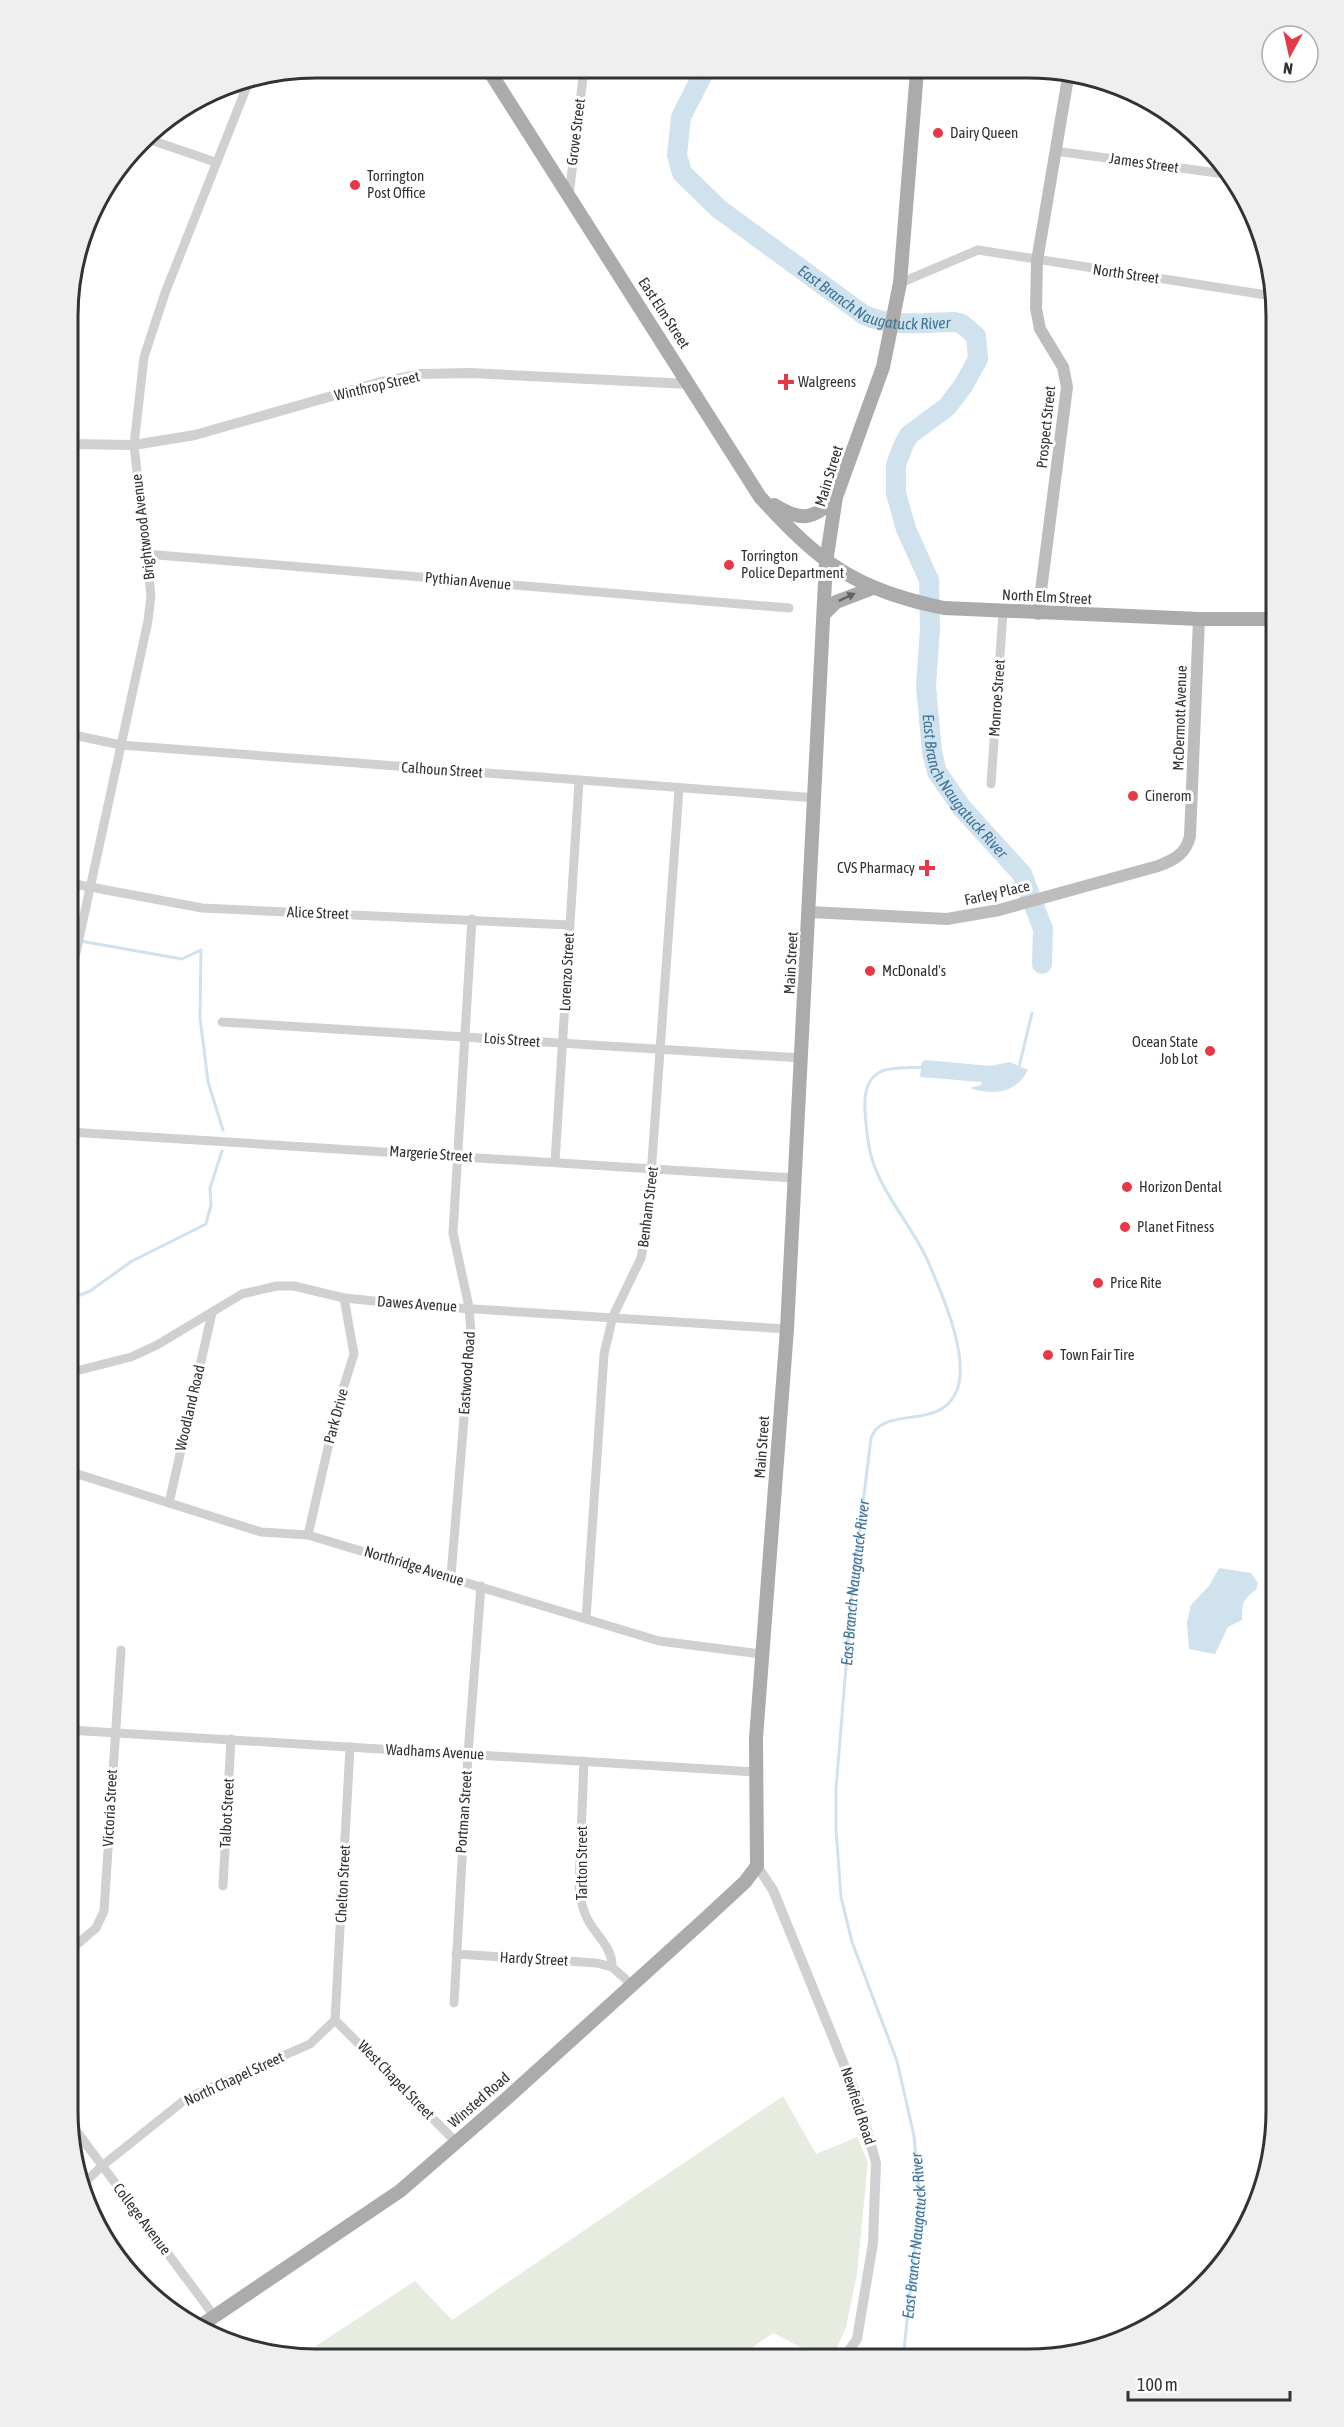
<svg xmlns="http://www.w3.org/2000/svg" width="1344" height="2427" font-family="'Asap Condensed',sans-serif">
<style>
.green{fill:#e6ecdf}
.water{fill:#cfe2ee}
.lines{fill:none;stroke-linecap:round;stroke-linejoin:round}
.stream{stroke:#cfe2ee;stroke-width:3}
.river{stroke:#cfe2ee;stroke-width:20}
.minor{stroke:#d0d0d0;stroke-width:9}
.tertiary{stroke:#d0d0d0;stroke-width:10}
.secondary{stroke:#bdbdbd;stroke-width:12}
.primary{stroke:#ababab;stroke-width:14}
.oneway{fill:#636363}
.poi-dot{fill:#e63946;stroke:#fff;stroke-width:2}
.labels{text-anchor:middle;stroke-width:6;stroke-linejoin:round;paint-order:stroke}
.street-label{font-size:15px;fill:#333;stroke:#fff}
.poi-label{font-size:15px;fill:#333;stroke:#fff;text-anchor:start}
.water-label{font-size:16px;font-style:italic;fill:#3f7597;stroke:#fff}
.rim{fill:none;stroke:#333;stroke-width:3}
</style>
<rect width="100%" height="100%" fill="#fff"/>
<polygon class="green" points="783,2096 816,2154 857,2137 868,2162 857,2274 846,2327 832,2359 824,2359 773,2333 736,2359 299,2357 415,2281 452,2320"/>
<g class="water">
<path d="M926 1060 990 1066 1010 1062 1028 1070C1016 1093 993 1096 970 1088L981 1085 982 1082 920 1077 922 1062Z"/>
<path d="M1219 1568 1251 1573 1258 1583 1256 1590C1242 1599 1242 1605 1242 1620L1228 1627 1215 1654 1189 1649 1187 1623 1191 1605 1209 1586Z"/>
</g>
<g class="lines">
<g class="stream">
<polyline points="69,939 182,959 201,950 200,1018 208,1082 223,1130"/>
<polyline points="1019,1067 1032,1013"/>
<polyline points="68,1300 90,1291 132,1261 206,1224 211,1205 210,1188 222,1151"/>
<path id="s1" d="M903 2359 920 2200 914 2136 897 2061 852 1942 841 1897 836 1829V1789L852 1593 871 1438C883 1404 941 1432 957 1390 970 1355 941 1292 927 1259 911 1225 883 1195 872 1159 867 1143 866 1127 865 1110 864 1095 866 1078 882 1071 892 1067 911 1068 923 1067"/>
</g>
<path class="river" id="s2" d="M705 70 681 117 677 155 682 173 719 209 864 315C894 328 924 322 955 322L962 324 976 336 978 359 963 386 947 407 909 435 903 446 896 465V493L906 529 929 580 930 629 926 686 932 752 937 772 962 808 1022 874 1043 929 1042 964"/>
<g class="minor">
<polyline points="145,138 215,162"/>
<polyline points="1055,151 1232,175"/>
<polyline points="569,196 584,69"/>
<polyline points="900,283 978,250 1273,296"/>
<polyline points="146,554 789,608"/>
<polyline points="69,734 121,745 816,798"/>
<polyline points="991,784 1003,612"/>
<polyline points="69,883 202,908 570,925"/>
<polyline points="69,985 148,621 151,595 134,445 144,357 165,293 249,81"/>
<polyline points="222,1022 802,1058"/>
<polyline points="69,1132 794,1178"/>
<polyline points="555,1162 579,781"/>
<polyline points="68,1373 131,1357 157,1345 242,1294 277,1286 294,1286 344,1298 426,1306 787,1329"/>
<polyline points="68,1471 261,1532 308,1535 659,1641 761,1654"/>
<polyline points="169,1503 212,1313"/>
<polyline points="308,1535 337,1408 354,1354 344,1298"/>
<polyline points="451,1576 471,1333 469,1307 453,1233 472,919"/>
<polyline points="586,1619 604,1354 613,1316 641,1258 647,1230 679,789"/>
<polyline points="68,1730 756,1772"/>
<path d="M584 1761 579 1885C580 1898 582 1910 589 1922 598 1937 613 1949 612 1967L631 1984"/>
<polyline points="223,1886 231,1739"/>
<polyline points="68,1952 96,1928 104,1911 121,1650"/>
<polyline points="456,1954 597,1963 612,1967"/>
<polyline points="454,2003 468,1754 481,1586"/>
<polyline points="335,2020 350,1747"/>
<polyline points="335,2020 456,2142"/>
<polyline points="69,2121 215,2317"/>
<polyline points="80,2187 102,2166 187,2098 310,2044 335,2020"/>
</g>
<g class="tertiary">
<polyline points="69,444 134,445 195,435 381,382 421,374 470,373 690,384"/>
<polyline points="757,1866 773,1890 860,2104 876,2163 873,2243 857,2339 843,2359"/>
</g>
<g class="secondary">
<polyline points="1038,614 1067,387 1063,367 1040,329 1036,308 1037,261 1069,72"/>
<path d="M810 912 947 919 999 910 1158 866C1174 860 1186 854 1190 836L1199 619"/>
</g>
<g class="primary">
<path d="M488 69 760 497C820 563 855 590 944 608L1199 619H1276"/>
<path d="M774 505C801 522 814 520 836 497"/>
<polyline points="826,612 836,602 873,588"/>
<polyline points="197,2328 400,2191 505,2100 705,1919 745,1882 757,1866 756,1738 787,1329 826,562 836,497 883,367 900,283 917,71"/>
</g>
</g>
<defs><path id="oneway-solid" d="M-6-.8H1V-3.2L6.5 0L1 3.2V.8H-6Z" transform="scale(1.5)"/></defs>
<use class="oneway" href="#oneway-solid" transform="translate(847 597) rotate(-25)"/>
<g class="poi-dot">
<circle cx="938" cy="133" r="6"/>
<circle cx="355" cy="185" r="6"/>
<path d="M783 373h6v6h6v6h-6v6h-6v-6h-6v-6h6z"/>
<circle cx="729" cy="565" r="6"/>
<circle cx="1133" cy="796" r="6"/>
<path d="M924 859h6v6h6v6h-6v6h-6v-6h-6v-6h6z"/>
<circle cx="870" cy="971" r="6"/>
<circle cx="1210" cy="1051" r="6"/>
<circle cx="1127" cy="1187" r="6"/>
<circle cx="1125" cy="1227" r="6"/>
<circle cx="1098" cy="1283" r="6"/>
<circle cx="1048" cy="1355" r="6"/>
</g>
<g class="labels">
<g class="street-label">
<text transform="translate(576 132) rotate(-83)" y="5">Grove Street</text>
<text transform="translate(1144 163) rotate(8)" y="5">James Street</text>
<text transform="translate(1126 274) rotate(8)" y="5">North Street</text>
<text transform="translate(664 313) rotate(57)" y="5">East Elm Street</text>
<text transform="translate(377 386) rotate(-13)" y="5">Winthrop Street</text>
<text transform="translate(1046 427) rotate(-84)" y="5">Prospect Street</text>
<text transform="translate(829 476) rotate(-73)" y="5">Main Street</text>
<text transform="translate(143 527) rotate(-97)" y="5">Brightwood Avenue</text>
<text transform="translate(468 581) rotate(5)" y="5">Pythian Avenue</text>
<text transform="translate(1047 597) rotate(3)" y="5">North Elm Street</text>
<text transform="translate(997 698) rotate(-86)" y="5">Monroe Street</text>
<text transform="translate(1180 718) rotate(-88)" y="5">McDermott Avenue</text>
<text transform="translate(442 770) rotate(4)" y="5">Calhoun Street</text>
<text transform="translate(997 893) rotate(-13)" y="5">Farley Place</text>
<text transform="translate(318 913) rotate(2)" y="5">Alice Street</text>
<text transform="translate(791 963) rotate(-87)" y="5">Main Street</text>
<text transform="translate(567 972) rotate(-87)" y="5">Lorenzo Street</text>
<text transform="translate(512 1040) rotate(4)" y="5">Lois Street</text>
<text transform="translate(431 1154) rotate(4)" y="5">Margerie Street</text>
<text transform="translate(648 1207) rotate(-83)" y="5">Benham Street</text>
<text transform="translate(417 1304) rotate(4)" y="5">Dawes Avenue</text>
<text transform="translate(467 1373) rotate(-86)" y="5">Eastwood Road</text>
<text transform="translate(190 1408) rotate(-77)" y="5">Woodland Road</text>
<text transform="translate(336 1416) rotate(-75)" y="5">Park Drive</text>
<text transform="translate(762 1447) rotate(-86)" y="5">Main Street</text>
<text transform="translate(414 1566) rotate(17)" y="5">Northridge Avenue</text>
<text transform="translate(435 1752) rotate(3)" y="5">Wadhams Avenue</text>
<text transform="translate(110 1808) rotate(-87)" y="5">Victoria Street</text>
<text transform="translate(464 1812) rotate(-86)" y="5">Portman Street</text>
<text transform="translate(227 1813) rotate(-87)" y="5">Talbot Street</text>
<text transform="translate(582 1863) rotate(-90)" y="5">Tarlton Street</text>
<text transform="translate(343 1884) rotate(-87)" y="5">Chelton Street</text>
<text transform="translate(534 1959) rotate(3)" y="5">Hardy Street</text>
<text transform="translate(234 2079) rotate(-25)" y="5">North Chapel Street</text>
<text transform="translate(396 2080) rotate(46)" y="5">West Chapel Street</text>
<text transform="translate(479 2100) rotate(-41)" y="5">Winsted Road</text>
<text transform="translate(858 2106) rotate(72)" y="5">Newfield Road</text>
<text transform="translate(142 2219) rotate(53)" y="5">College Avenue</text>
</g>
<g class="poi-label">
<text x="950" y="138">Dairy Queen</text>
<text x="367" y="181">Torrington<tspan x="367" dy="17">Post Office</tspan></text>
<text x="798" y="387">Walgreens</text>
<text x="741" y="561">Torrington<tspan x="741" dy="17">Police Department</tspan></text>
<text x="1145" y="801">Cinerom</text>
<text x="915" y="873" text-anchor="end">CVS Pharmacy</text>
<text x="882" y="976">McDonald's</text>
<text x="1198" y="1047" text-anchor="end">Ocean State<tspan x="1198" dy="17">Job Lot</tspan></text>
<text x="1139" y="1192">Horizon Dental</text>
<text x="1137" y="1232">Planet Fitness</text>
<text x="1110" y="1288">Price Rite</text>
<text x="1060" y="1360">Town Fair Tire</text>
</g>
<g class="water-label">
<text dy="6" stroke="none"><textPath href="#s2" startOffset="345">East Branch Naugatuck River</textPath></text>
<text dy="6" stroke="none"><textPath href="#s2" startOffset="958">East Branch Naugatuck River</textPath></text>
<text dy="6" stroke="none"><textPath href="#s1" startOffset="790">East Branch Naugatuck River</textPath></text>
<text dy="6" stroke="none"><textPath href="#s1" startOffset="124">East Branch Naugatuck River</textPath></text>
</g>
</g>
<path d="M0 0H1344V2427H0ZM316 78H1028A238 238 0 0 1 1266 316V2111A238 238 0 0 1 1028 2349H316A238 238 0 0 1 78 2111V316A238 238 0 0 1 316 78Z" fill="#efefef" fill-rule="evenodd"/>
<path class="rim" d="M316 78H1028A238 238 0 0 1 1266 316V2111A238 238 0 0 1 1028 2349H316A238 238 0 0 1 78 2111V316A238 238 0 0 1 316 78Z"/>
<g transform="translate(1290 54) rotate(188)"><circle r="28" fill="#ffffff" stroke="#adadad" stroke-width="1.5"/>
<path d="M0-4.5L10 22L0 15L-10 22Z" fill="#e63946"/>
<text y="-9" font-size="16" font-weight="bold" text-anchor="middle" fill="#333333">N</text>
</g>
<path d="M1128 2391v9h162v-9" fill="none" stroke="#333333" stroke-width="3"/>
<text x="1137" y="2391" font-size="18" fill="#333333" stroke="#ffffff" stroke-width="4.5" paint-order="stroke">100 m</text>
</svg>
